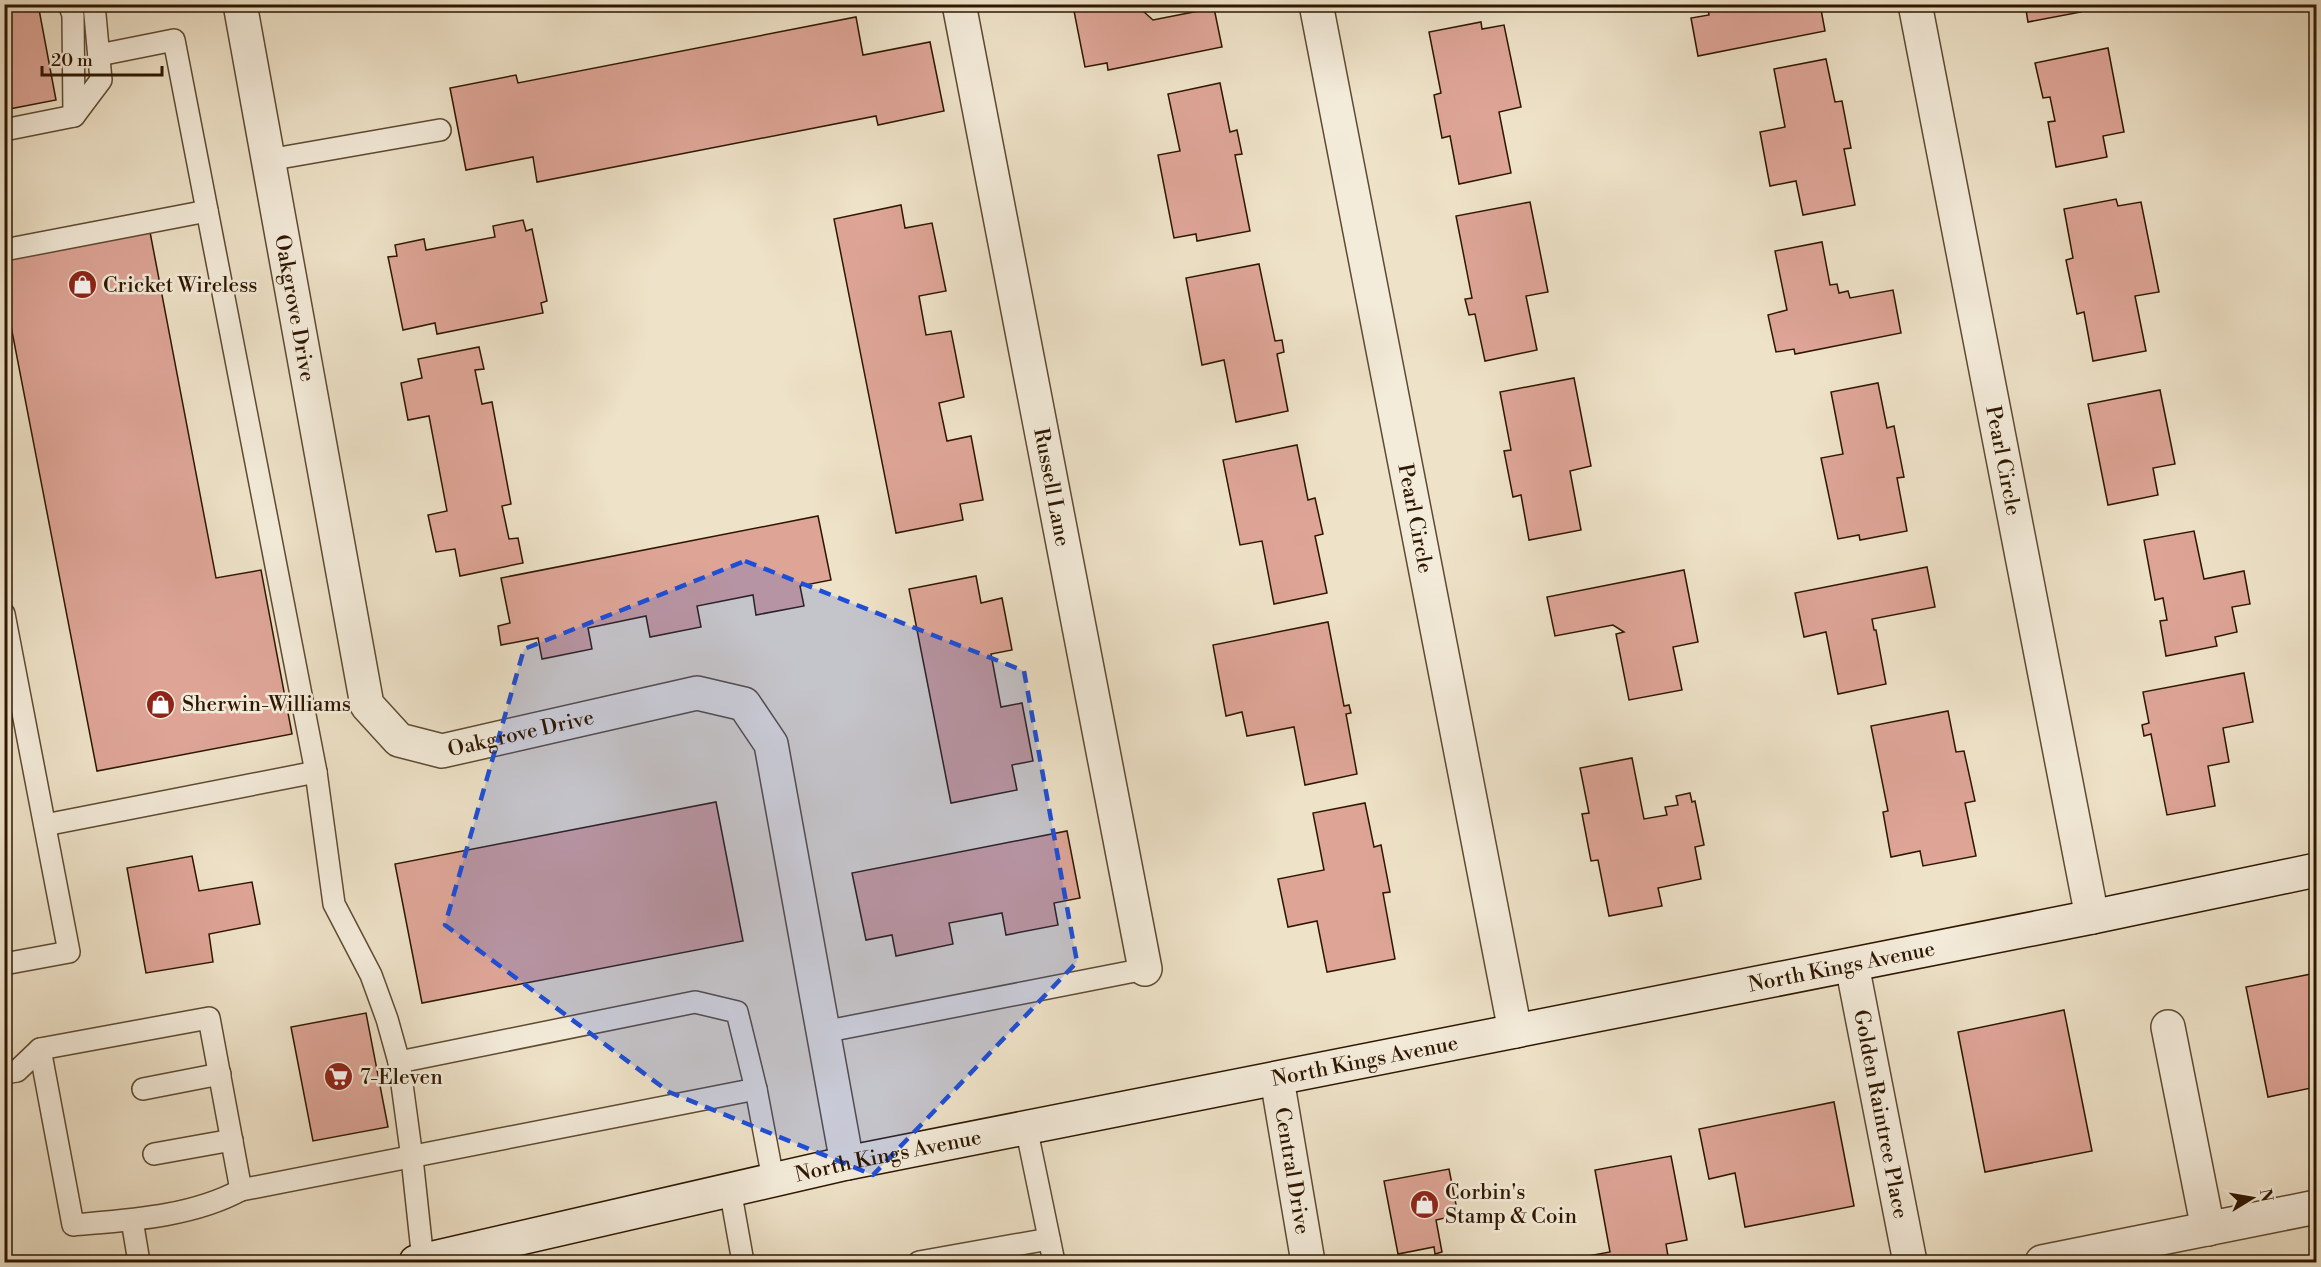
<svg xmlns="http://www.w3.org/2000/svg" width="2321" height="1267" font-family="'Libre Bodoni',serif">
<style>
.building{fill:#dea597;stroke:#2e1700;stroke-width:1.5}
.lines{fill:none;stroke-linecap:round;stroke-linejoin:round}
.lane-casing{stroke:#5e4a32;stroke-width:24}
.street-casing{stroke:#5e4a32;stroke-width:36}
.secondary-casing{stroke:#2e1700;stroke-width:36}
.lane{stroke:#f4ecdb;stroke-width:21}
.street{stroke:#f4ecdb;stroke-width:33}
.secondary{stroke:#f4ecdb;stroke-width:33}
.marked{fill:#1d4ed8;fill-opacity:0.2;stroke:#1d4ed8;stroke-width:4.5;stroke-dasharray:12 8;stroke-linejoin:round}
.labels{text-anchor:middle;stroke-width:5;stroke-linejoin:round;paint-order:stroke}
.poi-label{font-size:21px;fill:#2e1700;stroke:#f4ecdb;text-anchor:start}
.street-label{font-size:21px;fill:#2e1700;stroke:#f4ecdb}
</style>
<rect width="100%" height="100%" fill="#eee2c8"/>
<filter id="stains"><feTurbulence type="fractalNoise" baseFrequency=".00333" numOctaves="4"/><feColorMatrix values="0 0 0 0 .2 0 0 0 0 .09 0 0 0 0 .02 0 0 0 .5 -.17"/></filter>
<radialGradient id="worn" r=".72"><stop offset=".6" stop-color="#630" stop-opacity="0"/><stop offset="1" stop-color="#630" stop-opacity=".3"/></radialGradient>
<g class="building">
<polygon points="4,4 38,4 56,100 4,110"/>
<polygon points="1078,4 1155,4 1156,9 1144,12 1153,20 1214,8 1222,47 1108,70 1107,63 1085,67 1073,6"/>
<polygon points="1707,4 1820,4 1825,31 1698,56 1691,18 1709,15"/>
<polygon points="2025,4 2079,4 2081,12 2028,22"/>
<polygon points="856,17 863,55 930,42 944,111 878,125 876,116 537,182 533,157 466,170 450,88 516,75 518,83"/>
<polygon points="1481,22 1482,29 1504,25 1521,107 1499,112 1511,173 1459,184 1450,136 1442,138 1434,95 1441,93 1429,32"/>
<polygon points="2108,48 2124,132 2103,136 2107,157 2056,167 2048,122 2055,121 2050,97 2043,98 2035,63"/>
<polygon points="1826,59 1835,102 1842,101 1851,148 1844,149 1855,205 1803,215 1796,181 1770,186 1760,132 1785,127 1774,69"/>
<polygon points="1220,83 1230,132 1237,130 1242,154 1235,155 1250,231 1197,241 1196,234 1174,238 1158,155 1180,151 1168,94"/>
<polygon points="2116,199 2118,206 2141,202 2159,292 2135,296 2146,351 2093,361 2084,312 2077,314 2066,260 2073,258 2064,209"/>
<polygon points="1530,202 1548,292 1526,296 1537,350 1485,361 1475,314 1469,315 1465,299 1472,298 1456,216"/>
<polygon points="901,205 905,228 932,223 946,291 919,296 926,335 951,331 964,397 939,403 947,441 971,436 983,500 960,504 963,520 896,533 834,219"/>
<polygon points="523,220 526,231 532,229 547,301 541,303 543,313 437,334 435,323 403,330 388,257 397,256 395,245 424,239 426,250 495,237 493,226"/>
<polygon points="150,232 216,578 261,570 292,734 97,771 4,290 4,260"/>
<polygon points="1822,242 1830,285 1837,284 1839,293 1848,291 1850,298 1893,290 1901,333 1795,354 1794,349 1776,352 1768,315 1787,310 1775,251"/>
<polygon points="1259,264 1275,341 1282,340 1284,352 1277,354 1288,411 1236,422 1224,360 1202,365 1186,278"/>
<polygon points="479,347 484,369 475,370 482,404 492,402 511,504 502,506 509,539 518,538 523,563 460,576 455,549 436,552 428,515 447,511 429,416 408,420 401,383 422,378 418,359"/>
<polygon points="1574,378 1591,466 1570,471 1581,530 1529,540 1521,495 1513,497 1504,451 1511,450 1500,392"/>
<polygon points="1878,383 1887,428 1894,426 1904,477 1897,478 1907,531 1860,540 1859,535 1838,539 1821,458 1843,454 1831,392"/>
<polygon points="2160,390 2175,464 2153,468 2158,495 2108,505 2088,404"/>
<polygon points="1297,445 1308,500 1315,498 1323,534 1315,536 1327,593 1274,604 1262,541 1240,545 1223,460"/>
<polygon points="818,516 831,580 800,586 804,606 756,615 753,595 697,606 701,627 650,637 646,616 588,628 592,649 542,659 538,638 501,645 498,626 510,623 501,578"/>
<polygon points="2194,531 2204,579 2244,571 2250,604 2232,607 2237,632 2215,637 2217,646 2166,656 2160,621 2167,620 2163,598 2155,600 2144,540"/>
<polygon points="1927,567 1935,607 1872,619 1874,630 1876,630 1886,684 1838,694 1826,632 1804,637 1795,593"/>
<polygon points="1684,570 1698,642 1673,647 1682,690 1629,700 1616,634 1624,632 1613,625 1555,636 1547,597"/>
<polygon points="976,576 981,603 1002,598 1012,650 991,654 1001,707 1022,703 1033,761 1012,765 1017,790 951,803 909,589"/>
<polygon points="1328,622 1344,706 1349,705 1351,713 1346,714 1357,774 1305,785 1294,727 1247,736 1242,712 1226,716 1213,645"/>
<polygon points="2244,673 2253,722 2223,728 2229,762 2208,766 2215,806 2167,815 2151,734 2144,736 2142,725 2149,723 2143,692"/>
<polygon points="1948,711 1956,752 1964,751 1975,801 1965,803 1976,856 1923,866 1920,851 1891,857 1883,812 1888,811 1871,726"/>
<polygon points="1632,758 1644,819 1667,815 1665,807 1678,805 1676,796 1690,793 1692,802 1695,801 1704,845 1695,847 1701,879 1658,888 1662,906 1609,916 1598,860 1591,861 1582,814 1589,813 1580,768"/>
<polygon points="716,802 743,941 422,1003 395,864"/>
<polygon points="1365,803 1374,847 1381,845 1390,892 1383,893 1395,959 1327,972 1317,921 1288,927 1278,879 1324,870 1313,813"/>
<polygon points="1067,831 1080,898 1054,903 1058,925 1006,935 1002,913 949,923 953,944 896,956 892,935 866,940 852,873"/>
<polygon points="192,856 199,891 252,882 260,924 209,934 213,962 146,973 127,868"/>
<polygon points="2316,973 2316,1087 2268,1097 2246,987"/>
<polygon points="2064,1010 2092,1151 1985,1172 1958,1032"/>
<polygon points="366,1013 388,1127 313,1141 291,1027"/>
<polygon points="1834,1102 1854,1206 1745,1227 1735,1173 1709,1179 1699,1129"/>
<polygon points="1671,1156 1687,1240 1666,1244 1669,1262 1556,1262 1610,1252 1595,1170"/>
<polygon points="1449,1169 1458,1215 1436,1220 1442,1252 1435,1254 1434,1247 1398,1254 1384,1181"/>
</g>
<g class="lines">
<defs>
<g id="lane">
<polyline points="69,4 73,15 74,116"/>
<polyline points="99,55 174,40 316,772 334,904 371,975 387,1019 399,1062 412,1158 423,1261"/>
<polyline points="4,130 74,116 101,80 94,4"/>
<polyline points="268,160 440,130"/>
<polyline points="4,250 207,211"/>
<polyline points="4,614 69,952 4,964"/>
<polyline points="45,825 316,772"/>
<polyline points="823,1032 1145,969"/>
<path d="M40 1049 73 1225C129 1220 191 1217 241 1190"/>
<polyline points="399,1062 695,1002 737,1012 756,1089 773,1179"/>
<polyline points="4,1073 17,1071 40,1049 209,1018 241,1190 756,1089"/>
<polyline points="143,1089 220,1074"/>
<polyline points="1026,1127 1054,1262"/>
<polyline points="154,1154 232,1140"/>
<polyline points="730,1189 743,1262"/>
<polyline points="132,1220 139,1262"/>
<polyline points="919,1262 1049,1239"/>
</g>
<g id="street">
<path id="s1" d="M240 4 367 705 399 740 442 751 697 693 744 704 771 744 847 1163"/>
<path id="s2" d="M959 4 1145 969"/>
<path id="s3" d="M1316 4 1515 1031"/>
<path id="s4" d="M1915 4 2092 917"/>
<path id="s5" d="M1852 965 1910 1262"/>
<polyline points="2168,1027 2208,1229"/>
<path id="s6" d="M1277 1079 1308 1262"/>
<polyline points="2042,1262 2316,1207"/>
</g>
<g id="secondary">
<path id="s7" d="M416 1262 847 1163 2092 917 2316 870"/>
</g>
</defs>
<use href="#lane" class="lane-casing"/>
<use href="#street" class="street-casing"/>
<use href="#secondary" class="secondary-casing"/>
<use href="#lane" class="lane"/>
<use href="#street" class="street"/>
<use href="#secondary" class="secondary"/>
</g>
<path class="marked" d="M745 561 1024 671 1077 962 873 1175 669 1092 445 925 524 649Z"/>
<defs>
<symbol id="shop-disc" viewBox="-11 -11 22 22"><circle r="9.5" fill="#8f2418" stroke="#f4ecdb"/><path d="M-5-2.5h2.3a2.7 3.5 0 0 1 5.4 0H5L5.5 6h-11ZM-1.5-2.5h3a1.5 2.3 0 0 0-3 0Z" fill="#fff"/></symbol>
<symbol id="supermarket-disc" viewBox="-11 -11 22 22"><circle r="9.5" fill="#8f2418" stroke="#f4ecdb"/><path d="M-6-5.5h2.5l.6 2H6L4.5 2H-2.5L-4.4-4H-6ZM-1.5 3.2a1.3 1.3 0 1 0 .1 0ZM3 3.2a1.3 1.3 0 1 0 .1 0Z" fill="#fff"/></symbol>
</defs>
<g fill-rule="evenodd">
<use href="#shop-disc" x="66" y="268" width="33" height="33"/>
<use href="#shop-disc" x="144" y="688" width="33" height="33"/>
<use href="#supermarket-disc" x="322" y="1060" width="33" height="33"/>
<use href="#shop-disc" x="1408" y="1188" width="33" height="33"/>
</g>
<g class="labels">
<g class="poi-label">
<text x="103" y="292">Cricket Wireless</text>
<text x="182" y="711">Sherwin-Williams</text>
<text x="360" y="1084">7-Eleven</text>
<text x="1445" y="1199">Corbin's<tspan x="1445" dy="24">Stamp &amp; Coin</tspan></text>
</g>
<g class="street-label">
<text dy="7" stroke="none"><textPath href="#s1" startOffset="309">Oakgrove Drive</textPath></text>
<text dy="7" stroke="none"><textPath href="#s4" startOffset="465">Pearl Circle</textPath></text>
<text dy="7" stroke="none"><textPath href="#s2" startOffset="492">Russell Lane</textPath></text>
<text dy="7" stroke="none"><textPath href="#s3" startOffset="524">Pearl Circle</textPath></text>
<text dy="7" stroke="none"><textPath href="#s1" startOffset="885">Oakgrove Drive</textPath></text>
<text dy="7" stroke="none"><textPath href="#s7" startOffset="1456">North Kings Avenue</textPath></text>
<text dy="7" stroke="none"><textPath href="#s7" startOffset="970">North Kings Avenue</textPath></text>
<text dy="7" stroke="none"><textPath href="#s5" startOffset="152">Golden Raintree Place</textPath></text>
<text dy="7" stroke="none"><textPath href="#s7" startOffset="484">North Kings Avenue</textPath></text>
<text dy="7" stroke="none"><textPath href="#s6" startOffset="93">Central Drive</textPath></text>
</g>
</g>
<rect width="2321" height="1267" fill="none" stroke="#eee2c8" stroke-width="24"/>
<rect x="6" y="6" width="2309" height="1255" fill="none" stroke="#2e1700" stroke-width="3"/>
<rect x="12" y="12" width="2297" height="1243" fill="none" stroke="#2e1700" stroke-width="1.5"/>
<g transform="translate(2252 1198) rotate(79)" stroke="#f4ecdb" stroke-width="4.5" paint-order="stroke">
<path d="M0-4.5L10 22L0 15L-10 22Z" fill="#2e1700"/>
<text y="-9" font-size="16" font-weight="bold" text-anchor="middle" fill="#2e1700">N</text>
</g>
<path d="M42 66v9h120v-9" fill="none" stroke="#2e1700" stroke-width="3"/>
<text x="51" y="66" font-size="18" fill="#2e1700" stroke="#f4ecdb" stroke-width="4.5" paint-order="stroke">20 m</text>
<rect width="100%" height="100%" filter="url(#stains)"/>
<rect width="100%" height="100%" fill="url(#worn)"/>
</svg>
